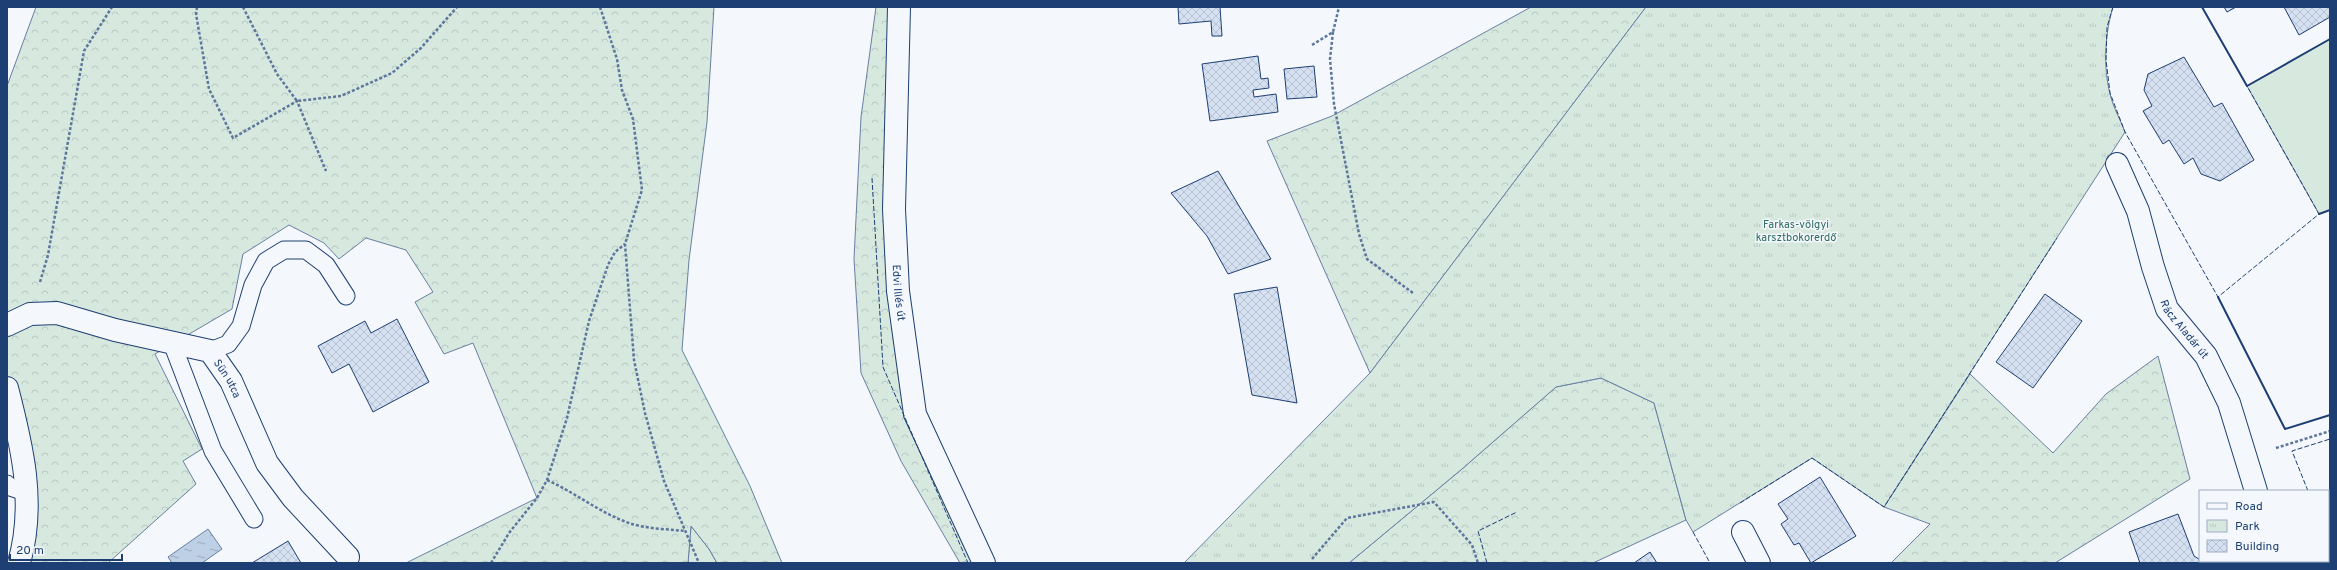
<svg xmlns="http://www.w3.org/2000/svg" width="2337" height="570" font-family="Overpass,sans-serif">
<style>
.grass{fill:#d7e8df;stroke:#687fa3}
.forest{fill:url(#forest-crowns);stroke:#687fa3}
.park{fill:url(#park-tufts);stroke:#687fa3}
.water{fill:url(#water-ripples);stroke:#687fa3}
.building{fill:url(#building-cross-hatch);stroke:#1d3f73}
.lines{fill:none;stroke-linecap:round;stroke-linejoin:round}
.service-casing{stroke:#1d3f73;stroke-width:19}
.minor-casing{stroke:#1d3f73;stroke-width:24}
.path{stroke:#5e769c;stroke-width:2.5;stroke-dasharray:3 2;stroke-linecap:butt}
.service{stroke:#f4f7fb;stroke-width:17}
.minor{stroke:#f4f7fb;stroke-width:22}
.fence{stroke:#1d3f73;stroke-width:1;stroke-dasharray:5 2;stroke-linecap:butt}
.wall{stroke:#1d3f73;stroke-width:2}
.labels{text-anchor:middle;stroke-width:3;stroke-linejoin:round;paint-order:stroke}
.park-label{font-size:11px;fill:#2c6c60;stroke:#f4f7fb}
.street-label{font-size:11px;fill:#1d3f73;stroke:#f4f7fb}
</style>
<defs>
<pattern id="forest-crowns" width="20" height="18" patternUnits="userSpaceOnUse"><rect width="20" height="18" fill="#d7e8df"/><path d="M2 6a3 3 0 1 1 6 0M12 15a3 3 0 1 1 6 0" fill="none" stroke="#b8c8c3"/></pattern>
<pattern id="park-tufts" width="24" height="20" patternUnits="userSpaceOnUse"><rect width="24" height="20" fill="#d7e8df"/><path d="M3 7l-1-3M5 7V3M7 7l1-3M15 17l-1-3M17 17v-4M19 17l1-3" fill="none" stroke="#b8c8c3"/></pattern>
<pattern id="water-ripples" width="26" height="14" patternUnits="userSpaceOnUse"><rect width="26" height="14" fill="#bed0e5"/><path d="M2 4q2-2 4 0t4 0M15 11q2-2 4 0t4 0" fill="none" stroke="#9aaabe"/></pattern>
<pattern id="building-cross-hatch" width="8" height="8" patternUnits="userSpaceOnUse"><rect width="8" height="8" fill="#d5e0f0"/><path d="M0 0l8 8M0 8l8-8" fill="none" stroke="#b6c1d1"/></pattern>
</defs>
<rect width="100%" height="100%" fill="#f4f7fb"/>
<g class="grass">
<polygon points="2330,39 2330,210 2319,214 2247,86"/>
<polygon points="691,526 709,549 717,563 688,563"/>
</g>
<g class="forest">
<polygon points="36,7 714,7 707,122 689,260 682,350 750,486 782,563 717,563 709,549 691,526 688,563 406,563 537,498 473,343 444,354 415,302 433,292 406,250 366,238 339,259 324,243 289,225 243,254 232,309 155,354 202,449 183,461 196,484 108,563 19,563 25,543 7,388 7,86"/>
<polygon points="876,7 899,7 894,209 915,414 984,563 960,563 901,461 861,373 854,259 861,117"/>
<polygon points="1531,7 1646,7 1370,373 1267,141 1332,116"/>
<polygon points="2158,356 2190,479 2055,563 1891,563 1930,524 1884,507 1970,374 2053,453 2106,394"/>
<polygon points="1601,378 1654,403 1686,520 1593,563 1349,563 1462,469 1556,387"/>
</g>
<path class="park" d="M1646 7H2113C2105 33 2103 67 2110 94 2113 107 2120 119 2125 132L1884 507 1812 458 1693 532 1686 520 1654 403 1601 378 1556 387 1462 469 1349 563H1184L1370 373Z"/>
<polygon class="water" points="208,529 222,549 202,563 172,563 168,557"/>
<g class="building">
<polygon points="1178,7 1220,7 1222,36 1212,36 1211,21 1179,24"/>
<polygon points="2224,7 2236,7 2227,12"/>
<polygon points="2284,7 2330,7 2330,17 2299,35"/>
<polygon points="1258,56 1261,79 1268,78 1269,88 1253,90 1254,97 1276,94 1278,112 1210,121 1202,64"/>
<polygon points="2184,57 2214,107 2222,103 2254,160 2220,181 2201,174 2193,158 2184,164 2169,140 2163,144 2143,111 2152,106 2144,90 2148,74"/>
<polygon points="1314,66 1317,97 1287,99 1284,69"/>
<polygon points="1218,171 1271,259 1228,274 1207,236 1171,193"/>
<polygon points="1277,287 1297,403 1252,395 1234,294"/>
<polygon points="2045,294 2082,321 2033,388 1996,362"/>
<polygon points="397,319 429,382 373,412 349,364 332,373 318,346 365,321 371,333"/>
<polygon points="1820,477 1856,536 1811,563 1799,543 1794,545 1781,524 1788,519 1778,504"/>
<polygon points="2178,514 2194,556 2205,563 2140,563 2129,532"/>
<polygon points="288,541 301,563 252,563"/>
<polygon points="1650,552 1657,563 1634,563"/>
</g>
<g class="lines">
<defs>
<g id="service">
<polyline points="172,343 213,451 254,519"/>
<polyline points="210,351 228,344 241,326 253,285 266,261 284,250 306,250 326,265 346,296"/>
<polyline points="7,484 10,487 28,493"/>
<polyline points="2312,561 2313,563"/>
</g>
<g id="minor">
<path id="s1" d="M899 7 894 209 898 291 915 414 984 563"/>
<path id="s2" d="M2117 164 2138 211 2153 267 2167 309 2206 356 2229 403 2256 491"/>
<path id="s3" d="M7 325 30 314 57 313 115 330 210 351 231 381 267 463 293 498 348 557"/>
<path d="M7 388C22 446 36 503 19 563"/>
<polyline points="1743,532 1759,563"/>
<polyline points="2271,561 2272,563"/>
</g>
</defs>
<use href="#service" class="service-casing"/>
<use href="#minor" class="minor-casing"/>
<g class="path">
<polyline points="197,7 196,14 209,89 233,138 297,101 326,171"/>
<polyline points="243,7 277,74 297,101 341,96 392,73 421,48 457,7"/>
<polyline points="600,7 617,59 622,90 633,119 642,190 625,244 634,360 645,413 664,481 699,563"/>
<polyline points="1333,32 1330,59 1334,104 1359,234 1367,259 1413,293"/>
<polyline points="1312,45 1333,32 1339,7"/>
<polyline points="40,282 48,255 84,51 112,7"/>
<polyline points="2276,448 2330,431"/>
<path d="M547 480C576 493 600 513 629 523 646 529 667 529 685 531"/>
<polyline points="1312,559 1347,518 1434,502 1472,545 1478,563"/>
<polyline points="491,563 509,533 537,498 547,480 567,418 589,321 608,265 615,252 625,244"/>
</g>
<use href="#service" class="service"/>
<use href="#minor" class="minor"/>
<g class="fence">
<polyline points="2113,7 2107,27 2106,60 2110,93 2125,132 2218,297 2319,214 2247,86"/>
<polyline points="872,178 883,367 968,563"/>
<polyline points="2308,491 2292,451 2330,439"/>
<polyline points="1740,503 1812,458 1884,507 2057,238"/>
<polyline points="1693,532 1710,563"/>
<polyline points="2328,543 2330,548"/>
<polyline points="1487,563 1478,531 1517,512"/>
</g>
<g class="wall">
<polyline points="2202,7 2247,86 2330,39"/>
<polyline points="2319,214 2330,210"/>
<polyline points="2218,297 2285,429 2330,415"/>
</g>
</g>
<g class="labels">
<g class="park-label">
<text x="1796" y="228">Farkas-völgyi<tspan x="1796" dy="13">karsztbokorerdő</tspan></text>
</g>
<g class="street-label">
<text dy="4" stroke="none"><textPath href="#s1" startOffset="286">Edvi Illés út</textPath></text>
<text dy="4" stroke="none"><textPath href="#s2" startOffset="180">Rácz Aladár út</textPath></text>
<text dy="4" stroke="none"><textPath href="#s3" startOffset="243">Sün utca</textPath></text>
</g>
</g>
<rect width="2337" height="570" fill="none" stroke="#1d3f73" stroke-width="16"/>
<rect x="2199" y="490" width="130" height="72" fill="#f4f7fb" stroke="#9eadc5"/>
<rect x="2207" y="503" width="20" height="6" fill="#f4f7fb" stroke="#9eadc5"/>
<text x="2235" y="510" font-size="12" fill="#1d3f73">Road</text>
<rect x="2207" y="520" width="20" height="12" fill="url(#park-tufts)" stroke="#9eadc5"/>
<text x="2235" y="530" font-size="12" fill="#1d3f73">Park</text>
<rect x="2207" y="540" width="20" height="12" fill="url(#building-cross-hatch)" stroke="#9eadc5"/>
<text x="2235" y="550" font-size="12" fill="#1d3f73">Building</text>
<path d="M10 554v6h112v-6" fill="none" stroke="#1d3f73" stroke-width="2"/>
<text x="16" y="554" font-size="12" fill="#1d3f73" stroke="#f4f7fb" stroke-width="3" paint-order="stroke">20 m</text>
</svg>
